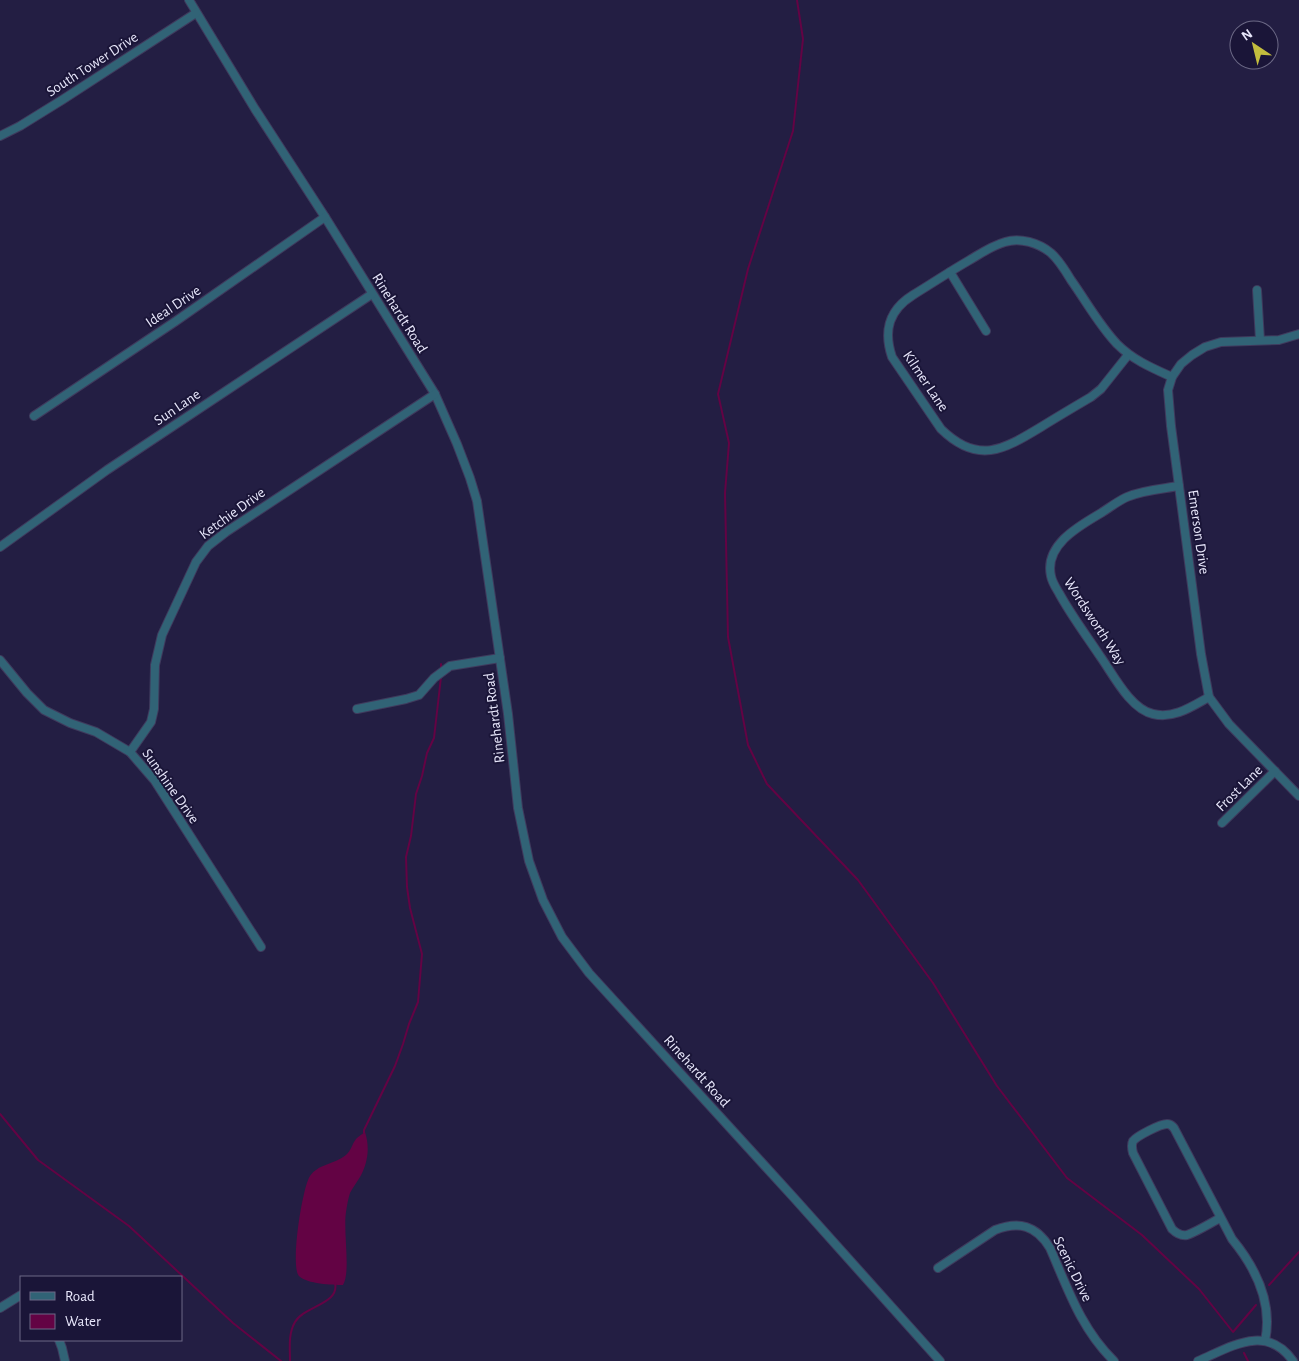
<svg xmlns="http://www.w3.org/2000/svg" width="1299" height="1361" font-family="'Alegreya Sans',sans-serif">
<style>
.water{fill:#630344}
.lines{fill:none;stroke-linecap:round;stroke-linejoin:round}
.stream{stroke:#630344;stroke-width:2}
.minor-casing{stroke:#3f3a5d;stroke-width:10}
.minor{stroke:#316376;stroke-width:8}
.labels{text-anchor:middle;stroke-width:4;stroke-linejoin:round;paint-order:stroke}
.street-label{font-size:15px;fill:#e8e7fb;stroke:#1a1538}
</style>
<rect width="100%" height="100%" fill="#231e43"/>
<path class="water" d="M365 1132C370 1147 368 1163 360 1177 357 1182 353 1187 350 1193 348 1199 347 1206 346 1212 343 1232 351 1272 343 1285 332 1285 307 1284 299 1276 290 1267 302 1188 310 1176 318 1164 335 1164 346 1155 351 1151 352 1144 356 1139 358 1137 362 1134 365 1132Z"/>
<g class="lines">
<g class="stream">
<polyline points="797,0 803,39 793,131 748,269 718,394 729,443 725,493 728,637 748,745 767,784 858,880 933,983 997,1086 1067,1178 1142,1235 1199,1289 1233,1332 1256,1305"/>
<polyline points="441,664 441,670"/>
<polyline points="0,1114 38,1160 129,1226 233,1323 281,1361"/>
<polyline points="364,1133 364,1130 395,1066 403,1044 409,1024 418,1002 422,954 410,908 407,887 406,857 411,836 416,794 422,776 427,753 434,738 441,677"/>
<polyline points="1269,1285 1299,1252"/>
<polyline points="1244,1353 1248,1361"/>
<path d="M290 1361C290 1348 288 1334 295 1322 304 1306 340 1304 335 1283"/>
</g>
<defs>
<g id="minor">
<polyline points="189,0 255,109 325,217 435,394 457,444 470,478 477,501 508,714 518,808 529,861 543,900 562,937 589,973 795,1199 940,1361"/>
<polyline points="0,136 20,126 62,100 196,13"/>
<polyline points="950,272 986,331"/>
<polyline points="1257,290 1260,340"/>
<polyline points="1299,334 1279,340 1221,342 1205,347 1192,355 1181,364 1172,377 1168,390 1171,426 1179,486 1201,654 1209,697 1229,724 1299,796"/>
<path d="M1128 355 1101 389 1091 397C1074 407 1057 417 1041 427 1003 450 978 465 941 429L892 357C883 330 889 310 913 295 931 284 949 272 968 261 980 254 991 246 1005 242 1020 237 1039 243 1051 253 1059 260 1065 270 1071 280 1086 301 1099 325 1117 344 1133 360 1152 368 1172 377"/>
<polyline points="34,416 176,321 325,217"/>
<path d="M1179 486C1161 489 1143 490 1127 497 1118 501 1109 508 1101 513 1079 526 1044 545 1051 576 1052 582 1056 588 1059 593 1071 615 1086 635 1100 656 1113 674 1130 709 1153 714 1174 719 1191 707 1209 697"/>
<polyline points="0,547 107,470 372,294"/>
<polyline points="0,660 27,693 44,710 70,723 96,732 130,752 155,781 261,947"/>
<polyline points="357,709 406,699 419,695 434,678 450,666 500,658"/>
<polyline points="130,752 151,722 154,709 155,665 162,635 196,562 208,546 226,532 435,394"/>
<polyline points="1222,823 1275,771"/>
<path d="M1220 1218C1211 1223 1196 1232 1187 1235 1181 1236 1176 1233 1172 1229L1133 1153C1132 1149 1131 1145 1133 1141 1137 1136 1160 1124 1167 1124 1171 1124 1171 1125 1174 1128L1232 1239C1255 1267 1273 1303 1265 1341"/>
<path d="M938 1268 995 1230C1019 1221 1036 1225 1050 1248 1068 1289 1081 1329 1114 1361"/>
<polyline points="0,1308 21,1295"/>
<polyline points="59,1340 62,1348 65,1361"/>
<path d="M1198 1361C1231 1347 1266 1323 1293 1361"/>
</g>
</defs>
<use href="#minor" class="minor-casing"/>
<use href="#minor" class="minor"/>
</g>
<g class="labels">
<g class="street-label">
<text transform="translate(92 64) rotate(-33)" y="5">South Tower Drive</text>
<text transform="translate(173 306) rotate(-34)" y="5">Ideal Drive</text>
<text transform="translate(400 313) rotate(58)" y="5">Rinehardt Road</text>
<text transform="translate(926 381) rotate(56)" y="5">Kilmer Lane</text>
<text transform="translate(177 407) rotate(-34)" y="5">Sun Lane</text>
<text transform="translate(232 513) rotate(-36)" y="5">Ketchie Drive</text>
<text transform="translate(1199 532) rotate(82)" y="5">Emerson Drive</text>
<text transform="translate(1095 621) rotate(57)" y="5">Wordsworth Way</text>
<text transform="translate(494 718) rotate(-97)" y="5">Rinehardt Road</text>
<text transform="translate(171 786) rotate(55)" y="5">Sunshine Drive</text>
<text transform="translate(1239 788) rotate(-45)" y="5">Frost Lane</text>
<text transform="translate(697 1071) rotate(48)" y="5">Rinehardt Road</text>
<text transform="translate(1073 1269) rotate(64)" y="5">Scenic Drive</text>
</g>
</g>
<rect x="20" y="1276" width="162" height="65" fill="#1a1538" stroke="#6c6986"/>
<rect x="30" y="1292" width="25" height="8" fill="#316376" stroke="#6c6986"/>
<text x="65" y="1301" font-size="15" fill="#e8e7fb">Road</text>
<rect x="30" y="1314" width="25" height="15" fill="#630344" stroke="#6c6986"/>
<text x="65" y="1326" font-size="15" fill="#e8e7fb">Water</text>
<g transform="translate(1254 45) rotate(325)"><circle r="24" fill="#1a1538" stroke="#6c6986"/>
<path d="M0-4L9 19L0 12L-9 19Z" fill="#c3bd3e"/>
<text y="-8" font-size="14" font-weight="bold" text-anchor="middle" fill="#e8e7fb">N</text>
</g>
</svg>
